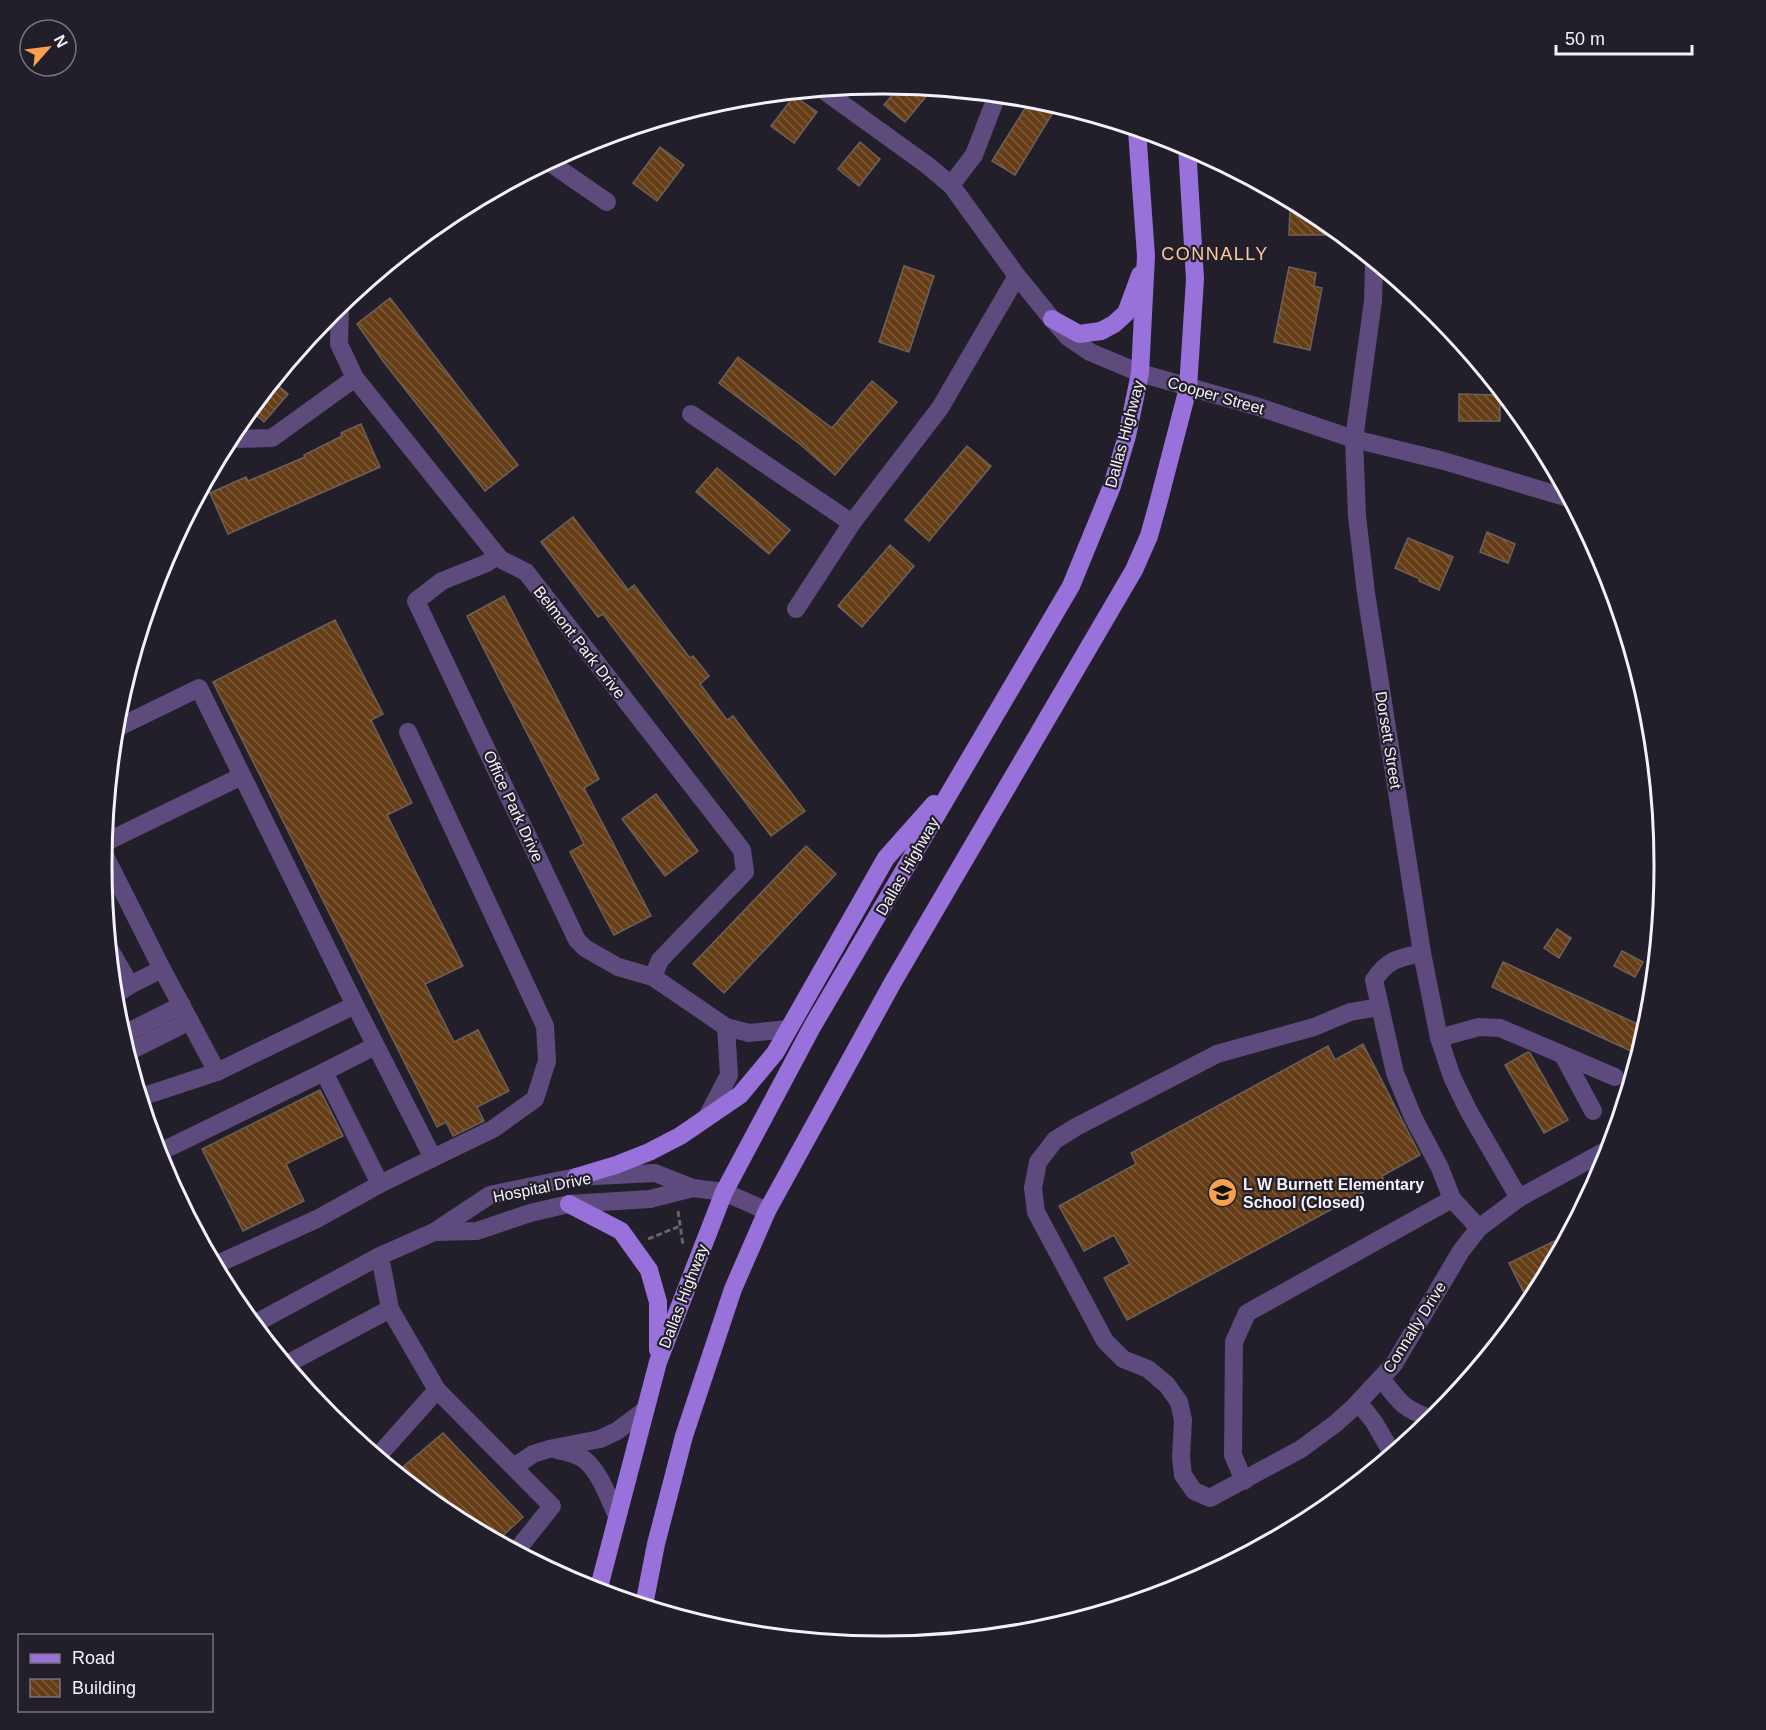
<svg xmlns="http://www.w3.org/2000/svg" width="1766" height="1730" font-family="Arial,sans-serif">
<style>
.building{fill:url(#building-back-hatch);stroke:#6d6158;stroke-width:1.5}
.lines{fill:none;stroke-linecap:round;stroke-linejoin:round}
.path{stroke:#66636d;stroke-width:3;stroke-dasharray:6 3;stroke-linecap:butt}
.minor{stroke:#5d4b7e;stroke-width:18}
.major{stroke:#9971db;stroke-width:18}
.labels{text-anchor:middle;stroke-width:4.5;stroke-linejoin:round;paint-order:stroke}
.street-label{font-size:16px;fill:#f3f1f9;stroke:#231f2a}
.poi-label{font-size:16px;font-weight:bold;fill:#f3f1f9;stroke:#231f2a;text-anchor:start}
.neighbourhood-label{font-size:18px;letter-spacing:1.5px;fill:#fdcba0;stroke:#231f2a}
.rim{fill:none;stroke:#f3f1f9;stroke-width:3}
</style>
<defs>
<pattern id="building-back-hatch" width="6" height="6" patternUnits="userSpaceOnUse" patternTransform="scale(1.5)"><rect width="6" height="6" fill="#653e18"/><path d="M-1 5l2 2M0 0l6 6M5-1l2 2" fill="none" stroke="#7c5a3a"/></pattern>
</defs>
<rect width="100%" height="100%" fill="#231f2a"/>
<g class="building">
<polygon points="900,86 921,88 928,94 905,122 884,105"/>
<polygon points="794,96 817,112 794,143 771,126"/>
<polygon points="1031,99 1057,106 1015,175 992,161"/>
<polygon points="860,142 880,159 859,186 838,169"/>
<polygon points="660,147 684,165 657,201 633,183"/>
<polygon points="1290,209 1305,209 1317,216 1341,235 1289,235"/>
<polygon points="904,266 934,276 909,352 879,342"/>
<polygon points="1289,267 1316,273 1314,286 1322,288 1310,350 1274,342"/>
<polygon points="390,298 518,465 485,491 383,361 357,324"/>
<polygon points="738,357 832,428 872,381 897,402 835,475 801,445 719,383"/>
<polygon points="274,382 288,394 264,422 251,410"/>
<polygon points="1459,394 1500,395 1500,421 1459,421"/>
<polygon points="361,424 380,467 228,534 210,493 246,477 248,481 305,457 304,455 342,436 341,433"/>
<polygon points="967,446 991,466 929,541 905,520"/>
<polygon points="717,468 790,530 769,554 696,492"/>
<polygon points="573,517 628,590 634,585 690,658 693,656 709,676 700,684 727,720 733,716 805,811 771,836 603,614 598,617 541,542"/>
<polygon points="1487,532 1515,544 1508,563 1480,552"/>
<polygon points="1408,538 1453,557 1439,590 1419,581 1420,579 1395,568"/>
<polygon points="890,545 914,566 862,627 838,606"/>
<polygon points="504,596 599,779 584,788 651,916 614,935 570,852 584,844 467,616"/>
<polygon points="335,620 383,714 371,720 412,803 387,815 463,966 425,984 454,1042 478,1030 509,1091 477,1107 484,1121 453,1136 446,1122 437,1127 213,682"/>
<polygon points="656,794 698,851 665,876 622,819"/>
<polygon points="806,846 836,874 724,993 693,964"/>
<polygon points="1557,929 1571,938 1559,958 1544,948"/>
<polygon points="1622,951 1643,962 1635,977 1614,966"/>
<polygon points="1503,962 1644,1027 1633,1052 1492,987"/>
<polygon points="1363,1044 1420,1155 1382,1176 1384,1181 1127,1320 1104,1278 1130,1264 1114,1235 1084,1251 1059,1206 1136,1164 1131,1153 1328,1046 1335,1060"/>
<polygon points="1528,1052 1530,1053 1568,1120 1544,1133 1505,1065"/>
<polygon points="320,1090 343,1136 286,1164 304,1201 243,1231 202,1149"/>
<polygon points="1567,1235 1532,1299 1529,1303 1509,1263"/>
<polygon points="443,1433 523,1517 498,1540 449,1514 397,1472"/>
</g>
<g class="lines">
<g class="path">
<polyline points="678,1211 683,1245"/>
<polyline points="648,1239 680,1226"/>
</g>
<g class="minor">
<polyline points="823,90 927,165 951,185 1017,276 1052,319 1068,337 1090,352 1140,373 1259,407 1354,439 1444,461 1568,498"/>
<polyline points="549,162 607,202"/>
<polyline points="951,185 974,155 997,95"/>
<polyline points="1374,263 1373,301 1354,439 1357,516 1366,593 1422,953 1439,1038 1452,1077 1468,1110 1519,1198"/>
<polyline points="340,305 339,344 355,378 500,559 526,572 742,850 745,872 660,960 653,977"/>
<polyline points="691,414 852,523"/>
<polyline points="230,439 272,438 355,378"/>
<polyline points="497,555 487,563 442,581 416,601 577,940 585,948 618,967 653,977 726,1027 749,1033 788,1029"/>
<polyline points="796,609 852,523 940,408 1017,276"/>
<polyline points="115,729 199,688 355,1005"/>
<polyline points="104,843 242,776"/>
<polyline points="103,852 162,969"/>
<polyline points="110,950 130,985 115,995"/>
<path d="M1422 953C1399 958 1388 959 1374 980L1395 1073 1413 1117 1440 1168 1452 1199 1479 1228"/>
<polyline points="130,985 162,969 217,1072"/>
<polyline points="1379,1007 1350,1012 1314,1027 1217,1054 1076,1127 1055,1140 1038,1162 1033,1188 1036,1212 1105,1341 1123,1359 1148,1369 1167,1385 1179,1402 1183,1420 1181,1457 1183,1475 1194,1491 1210,1498 1301,1449 1335,1424 1354,1407 1394,1364 1461,1251 1479,1228 1519,1198 1609,1149"/>
<polyline points="122,1035 182,1005"/>
<polyline points="1439,1038 1479,1027 1500,1028 1615,1077"/>
<polyline points="128,1052 190,1021"/>
<polyline points="1563,1055 1593,1111"/>
<polyline points="324,1072 375,1046"/>
<polyline points="141,1097 217,1072 355,1005 433,1158 493,1129 535,1099 547,1061 545,1026 408,732"/>
<polyline points="707,1117 729,1075 726,1027"/>
<polyline points="158,1153 324,1072 380,1184 433,1158"/>
<polyline points="434,1232 477,1231 530,1213 569,1204 650,1199 693,1188"/>
<polyline points="380,1256 390,1309 437,1390"/>
<polyline points="215,1265 317,1219 380,1184"/>
<polyline points="254,1324 380,1256 434,1232 490,1195 576,1177 655,1173 693,1188 724,1192 767,1211"/>
<polyline points="287,1364 390,1309"/>
<path d="M1381 1378C1399 1402 1404 1410 1433 1419"/>
<polyline points="1359,1403 1374,1422 1392,1453"/>
<path d="M557 1450C566 1452 577 1454 585 1460 601 1474 608 1497 617 1516"/>
<polyline points="378,1456 437,1390 552,1506 517,1550"/>
<polyline points="514,1467 533,1454 549,1449 600,1439 617,1431 645,1410"/>
<polyline points="1244,1481 1233,1455 1234,1342 1247,1313 1452,1199"/>
</g>
<g class="major">
<polyline points="1052,319 1079,334 1101,331 1114,324 1126,313 1140,275"/>
<polyline points="576,1177 616,1165 649,1152 680,1136 740,1095 775,1053 886,858 934,804"/>
<polyline points="569,1204 621,1231 649,1270 658,1302 658,1350"/>
<polyline points="598,1591 658,1362 724,1192 812,1027 1071,586 1112,486 1127,436 1140,373 1146,256 1137,130"/>
<polyline points="644,1605 656,1544 684,1436 733,1289 767,1211 893,982 1134,570 1149,536 1159,500 1188,388 1195,279 1187,146"/>
</g>
</g>
<defs>
<symbol id="school-disc" viewBox="-11 -11 22 22"><circle r="9.5" fill="#f9a04c" stroke="#231f2a"/><path d="M0-5L7-2L0 1L-7-2ZM-4 1L0 2.5L4 1V4Q0 6-4 4Z" fill="#111"/></symbol>
</defs>
<g fill-rule="evenodd">
<use href="#school-disc" x="1206" y="1176" width="33" height="33"/>
</g>
<g class="labels">
<g class="street-label">
<text transform="translate(1216 395) rotate(16)" y="6">Cooper Street</text>
<text transform="translate(1124 434) rotate(-75)" y="6">Dallas Highway</text>
<text transform="translate(580 642) rotate(52)" y="6">Belmont Park Drive</text>
<text transform="translate(1389 740) rotate(81)" y="6">Dorsett Street</text>
<text transform="translate(514 806) rotate(65)" y="6">Office Park Drive</text>
<text transform="translate(907 866) rotate(-60)" y="6">Dallas Highway</text>
<text transform="translate(542 1187) rotate(-11)" y="6">Hospital Drive</text>
<text transform="translate(683 1296) rotate(-69)" y="6">Dallas Highway</text>
<text transform="translate(1414 1327) rotate(-58)" y="6">Connally Drive</text>
</g>
<g class="poi-label">
<text x="1243" y="1190">L W Burnett Elementary<tspan x="1243" dy="18">School (Closed)</tspan></text>
</g>
<g class="neighbourhood-label">
<text x="1215" y="260">CONNALLY</text>
</g>
</g>
<path d="M0 0H1766V1730H0ZM882 94H884A770 770 0 0 1 1654 864V866A770 770 0 0 1 884 1636H882A770 770 0 0 1 112 866V864A770 770 0 0 1 882 94Z" fill="#231f2a" fill-rule="evenodd"/>
<path class="rim" d="M882 94H884A770 770 0 0 1 1654 864V866A770 770 0 0 1 884 1636H882A770 770 0 0 1 112 866V864A770 770 0 0 1 882 94Z"/>
<rect x="18" y="1634" width="195" height="78" fill="#231f2a" stroke="#76737d" stroke-width="1.5"/>
<rect x="30" y="1654" width="30" height="9" fill="#9971db" stroke="#76737d" stroke-width="1.5"/>
<text x="72" y="1664" font-size="18" fill="#f3f1f9">Road</text>
<rect x="30" y="1679" width="30" height="18" fill="url(#building-back-hatch)" stroke="#76737d" stroke-width="1.5"/>
<text x="72" y="1694" font-size="18" fill="#f3f1f9">Building</text>
<g transform="translate(48 48) rotate(62)"><circle r="28" fill="#231f2a" stroke="#76737d" stroke-width="1.5"/>
<path d="M0-4.5L10 22L0 15L-10 22Z" fill="#f9a04c"/>
<text y="-9" font-size="16" font-weight="bold" text-anchor="middle" fill="#f3f1f9">N</text>
</g>
<path d="M1556 45v9h136v-9" fill="none" stroke="#f3f1f9" stroke-width="3"/>
<text x="1565" y="45" font-size="18" fill="#f3f1f9" stroke="#231f2a" stroke-width="4.5" paint-order="stroke">50 m</text>
</svg>
